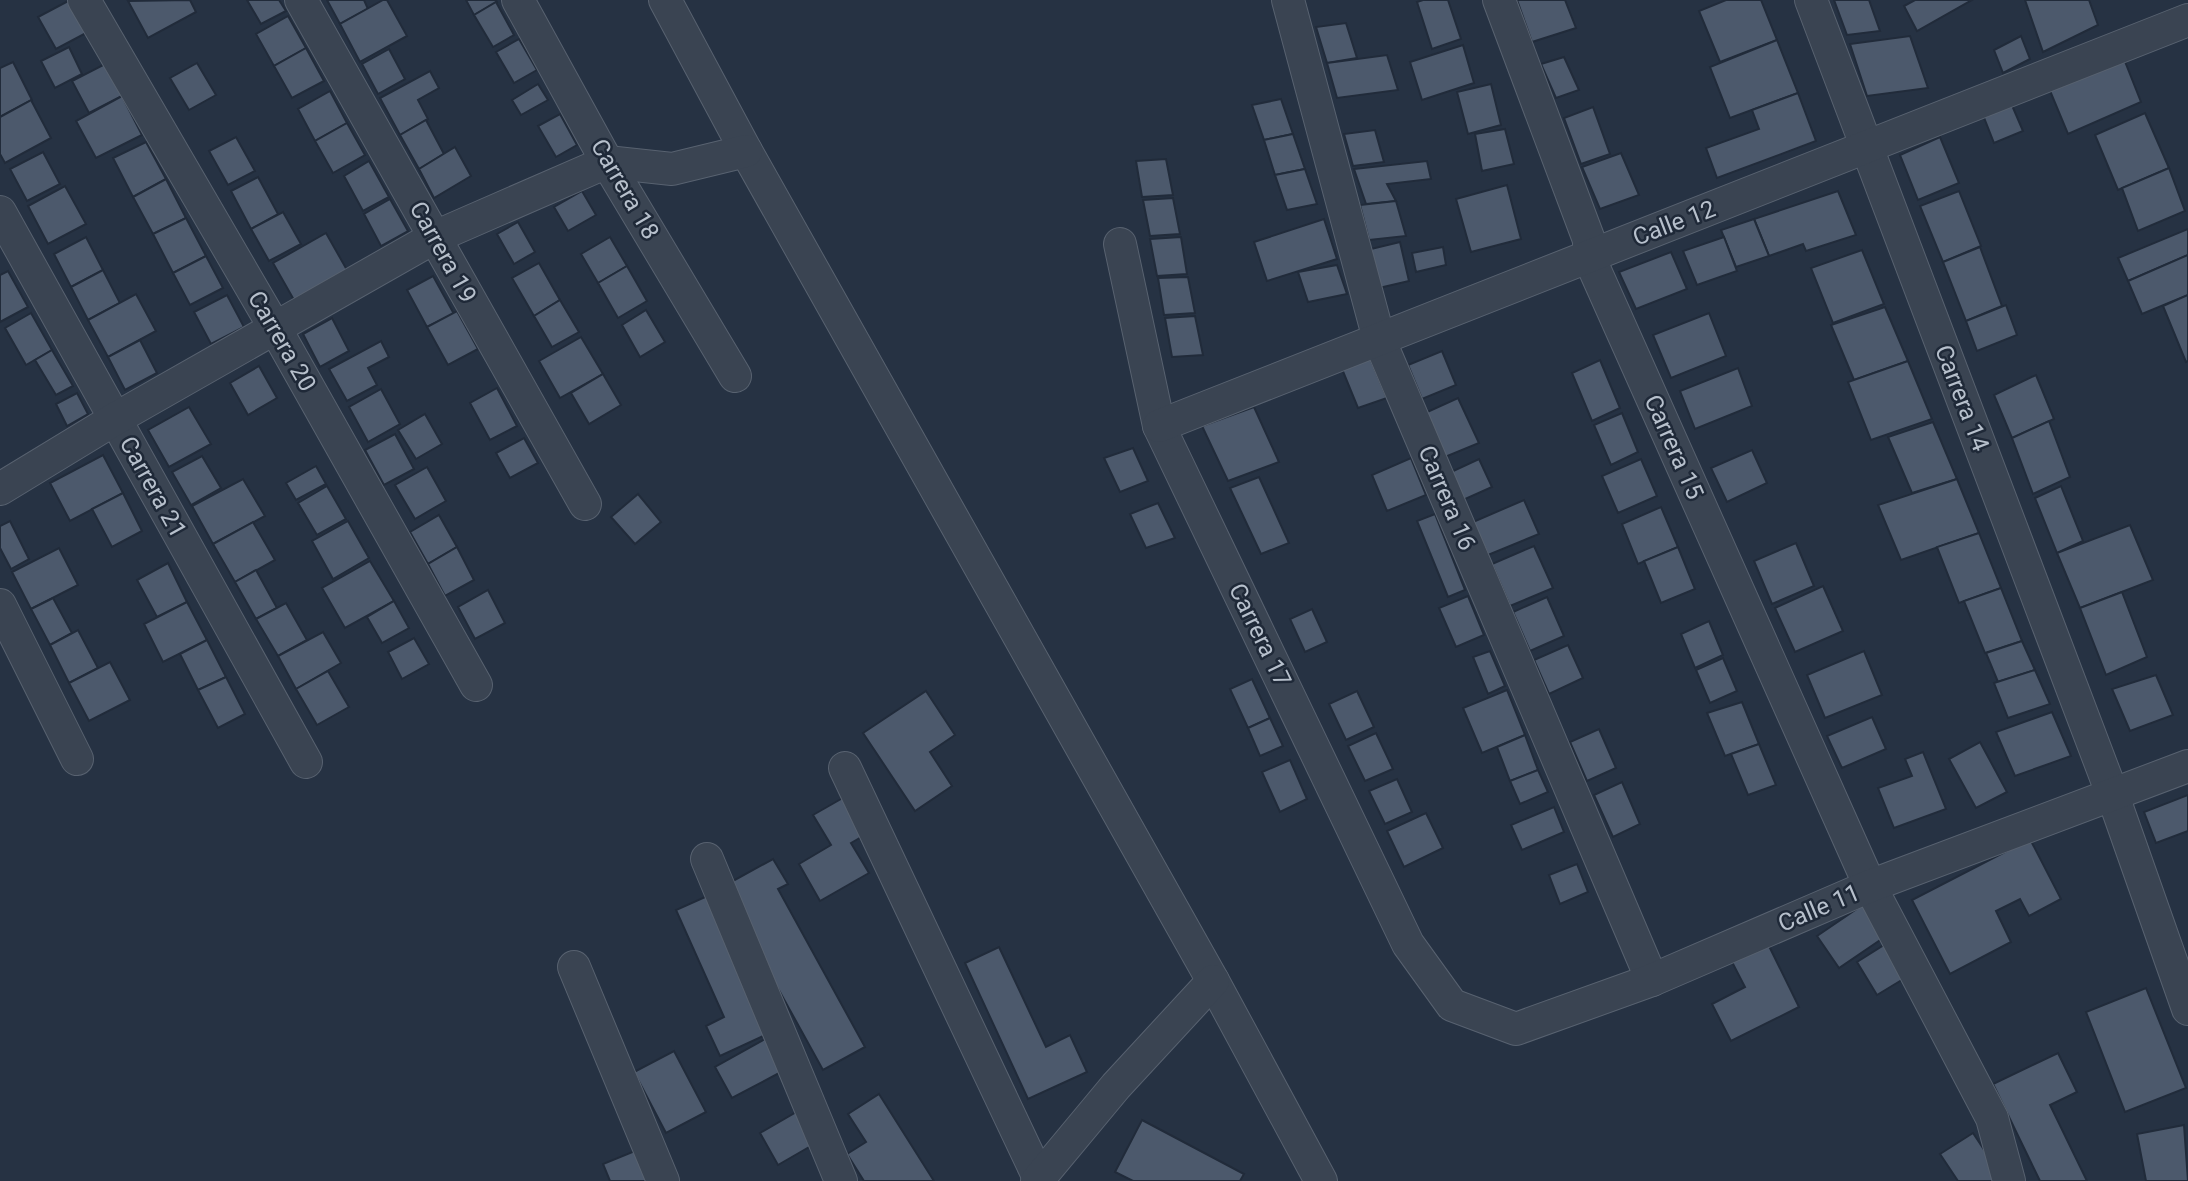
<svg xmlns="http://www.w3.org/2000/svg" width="2188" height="1181" font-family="Roboto,sans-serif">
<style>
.building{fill:#4c596c;stroke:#212b3a;stroke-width:2}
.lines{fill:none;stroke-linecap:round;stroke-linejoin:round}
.street-casing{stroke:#586270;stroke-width:34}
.street{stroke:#3a4452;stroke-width:32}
.labels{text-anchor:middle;stroke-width:5;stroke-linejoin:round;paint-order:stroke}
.street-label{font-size:24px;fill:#b7c0cc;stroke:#1f2938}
</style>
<rect width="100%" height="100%" fill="#263243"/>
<g class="building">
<polygon points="70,0 88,32 56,49 38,17"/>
<polygon points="190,0 196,12 148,38 128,1"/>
<polygon points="247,0 279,0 286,11 261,24"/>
<polygon points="327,0 364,0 368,9 340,24"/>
<polygon points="383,0 387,0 407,36 360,62 340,24"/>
<polygon points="466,0 496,0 497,2 474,15"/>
<polygon points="1423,0 1448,0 1461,39 1432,49 1417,2"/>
<polygon points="1517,0 1565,0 1576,28 1532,42"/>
<polygon points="1726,0 1761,0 1777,40 1720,62 1699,11"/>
<polygon points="1834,0 1869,0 1880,31 1847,35"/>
<polygon points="1915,0 1972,0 1917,31 1904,6"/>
<polygon points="2025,0 2089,0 2098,25 2043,52"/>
<polygon points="496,2 514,35 493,47 474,15"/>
<polygon points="288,16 306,48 274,66 256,34"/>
<polygon points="1346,23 1357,58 1327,63 1316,27"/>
<polygon points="1910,36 1928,88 1867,96 1850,44"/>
<polygon points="2021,36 2030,59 2003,73 1994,50"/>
<polygon points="519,39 537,70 514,83 496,52"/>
<polygon points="1777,40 1798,93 1730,118 1710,67"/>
<polygon points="1463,45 1474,83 1422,100 1410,62"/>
<polygon points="69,47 82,74 55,88 41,61"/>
<polygon points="306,48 324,81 292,98 274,66"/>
<polygon points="389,49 405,79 378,94 362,64"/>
<polygon points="2122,54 2141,102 2068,134 2048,86"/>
<polygon points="1387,55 1398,90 1337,98 1327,63"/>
<polygon points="1564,57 1579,90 1556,98 1541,64"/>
<polygon points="13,62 32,100 0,117 0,68"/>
<polygon points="197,63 216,95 189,110 170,78"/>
<polygon points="105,64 122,96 89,113 72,81"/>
<polygon points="430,71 439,88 418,100 428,119 400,135 380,98"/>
<polygon points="538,84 548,100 521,115 512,100"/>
<polygon points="1491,84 1501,125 1468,134 1457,92"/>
<polygon points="330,91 347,123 315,141 298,109"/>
<polygon points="1798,93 1816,141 1717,178 1706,148 1759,129 1752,110"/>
<polygon points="122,96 142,135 96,158 76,121"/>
<polygon points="1281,99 1293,134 1264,140 1252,105"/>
<polygon points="31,100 51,138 5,163 0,154 0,117"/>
<polygon points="2011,103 2023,131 1994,143 1983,115"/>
<polygon points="1593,107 1610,154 1581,164 1564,118"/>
<polygon points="2145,113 2169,168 2118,190 2095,135"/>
<polygon points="560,114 577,145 556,157 538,126"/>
<polygon points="426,120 444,154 419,169 400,135"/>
<polygon points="347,123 365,155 333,173 315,141"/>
<polygon points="1505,129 1514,164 1482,171 1475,134"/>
<polygon points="1375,130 1384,162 1353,166 1344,134"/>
<polygon points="1293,134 1305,169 1275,175 1264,140"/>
<polygon points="236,137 255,171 228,185 209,151"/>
<polygon points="1940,137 1959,183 1918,200 1900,155"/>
<polygon points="146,142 166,179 133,197 113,158"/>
<polygon points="455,147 471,176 434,198 419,169"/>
<polygon points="43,152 60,184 27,201 10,169"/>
<polygon points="1621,153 1639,195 1600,209 1582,167"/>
<polygon points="1166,159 1173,195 1142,197 1136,161"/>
<polygon points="369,161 389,197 363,211 344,176"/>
<polygon points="1427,161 1431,179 1387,184 1396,201 1366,204 1354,169"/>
<polygon points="2169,168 2185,211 2138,231 2122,188"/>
<polygon points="1305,169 1317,204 1287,210 1275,175"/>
<polygon points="258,177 278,214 251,229 231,191"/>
<polygon points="166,179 186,218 153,234 133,197"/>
<polygon points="1507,185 1521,239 1471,252 1456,199"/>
<polygon points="65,186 86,224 48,244 28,206"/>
<polygon points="582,191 596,215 568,231 554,207"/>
<polygon points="1838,191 1856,235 1806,251 1803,244 1769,256 1754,219"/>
<polygon points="1959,191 1981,246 1943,262 1920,206"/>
<polygon points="1173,198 1180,234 1150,236 1143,200"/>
<polygon points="390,199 408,231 381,246 364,214"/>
<polygon points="1396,201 1406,236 1369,240 1360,205"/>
<polygon points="283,212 301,244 269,261 251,229"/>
<polygon points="186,218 206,256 173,273 153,234"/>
<polygon points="1324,219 1337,259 1267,281 1254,242"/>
<polygon points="1754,219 1769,256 1736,267 1721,230"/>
<polygon points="518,222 535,252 514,264 497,234"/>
<polygon points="2188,229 2188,255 2128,281 2118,258"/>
<polygon points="326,233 347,270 294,300 273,263"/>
<polygon points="86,237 103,270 71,287 54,254"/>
<polygon points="610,237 627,266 598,283 581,254"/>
<polygon points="1181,237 1187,274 1157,276 1150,239"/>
<polygon points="1724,237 1737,271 1697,285 1683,251"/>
<polygon points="1400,242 1409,281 1379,288 1371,249"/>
<polygon points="1443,247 1446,265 1416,272 1412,253"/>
<polygon points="1980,247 2002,306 1966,321 1943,262"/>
<polygon points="1862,250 1884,304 1833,323 1811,268"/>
<polygon points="1671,252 1687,289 1636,309 1619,272"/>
<polygon points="2188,255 2188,295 2142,314 2128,281"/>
<polygon points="206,256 223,288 190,305 173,273"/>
<polygon points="539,263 560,300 534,316 512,278"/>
<polygon points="1337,265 1347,294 1308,302 1298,272"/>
<polygon points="627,266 647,301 618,318 598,283"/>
<polygon points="103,270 120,303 88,320 71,287"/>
<polygon points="8,271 28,307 0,322 0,275"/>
<polygon points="433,276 454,314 427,327 407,290"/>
<polygon points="1188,277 1195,313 1164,315 1158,278"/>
<polygon points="136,294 156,331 108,357 88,320"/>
<polygon points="227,295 244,327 211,344 194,312"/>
<polygon points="2188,295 2188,361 2186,362 2163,306"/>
<polygon points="560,300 579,332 552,347 534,316"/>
<polygon points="2006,305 2017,335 1977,351 1966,321"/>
<polygon points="1885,307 1908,361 1854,380 1831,325"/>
<polygon points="646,310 665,342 640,357 622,325"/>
<polygon points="457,311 478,349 448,365 427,327"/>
<polygon points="31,313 52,350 26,365 5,328"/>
<polygon points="1709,313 1726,356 1671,378 1653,335"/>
<polygon points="1195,316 1203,355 1172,357 1165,318"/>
<polygon points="332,318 349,351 320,367 303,334"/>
<polygon points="581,337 603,374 560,398 539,361"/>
<polygon points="140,340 157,373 125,390 108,357"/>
<polygon points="381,341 389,357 368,368 377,385 347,401 329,369"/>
<polygon points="52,350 73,386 56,395 35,360"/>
<polygon points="1442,351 1456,385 1422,399 1408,365"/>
<polygon points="1370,358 1387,398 1358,408 1342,369"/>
<polygon points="1600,360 1620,408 1592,421 1572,373"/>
<polygon points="1908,361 1932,419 1871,440 1848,382"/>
<polygon points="259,366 277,398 248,415 230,383"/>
<polygon points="1738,368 1752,406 1695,429 1680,391"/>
<polygon points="603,374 621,405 589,424 571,393"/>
<polygon points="2036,375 2054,419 2012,438 1994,395"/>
<polygon points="497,388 517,426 490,440 470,403"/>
<polygon points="381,389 400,424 368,442 349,407"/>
<polygon points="77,393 88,414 67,426 56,404"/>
<polygon points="1458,398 1479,443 1445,457 1425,413"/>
<polygon points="189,407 211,444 169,467 148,430"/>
<polygon points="1254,407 1279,462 1228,481 1202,426"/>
<polygon points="1622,413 1638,452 1611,465 1594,425"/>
<polygon points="425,414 442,444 416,459 398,430"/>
<polygon points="2049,421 2070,477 2033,494 2012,438"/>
<polygon points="1933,422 1957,479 1912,493 1888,437"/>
<polygon points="395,434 414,469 384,485 365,450"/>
<polygon points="524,438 538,463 510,478 496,453"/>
<polygon points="1133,448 1148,481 1120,492 1104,458"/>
<polygon points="1752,450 1767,483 1727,502 1711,468"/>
<polygon points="103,455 123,493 70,521 50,483"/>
<polygon points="202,456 221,488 191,505 172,472"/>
<polygon points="1411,458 1426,495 1387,511 1372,475"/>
<polygon points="1479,459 1492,487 1463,500 1451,472"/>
<polygon points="1641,459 1657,496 1618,513 1602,476"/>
<polygon points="316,466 326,484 296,500 286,483"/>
<polygon points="427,467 446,501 415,519 395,485"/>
<polygon points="1259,477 1289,543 1261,554 1230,488"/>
<polygon points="243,479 265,516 213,544 192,506"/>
<polygon points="1957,479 1979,533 1901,560 1878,505"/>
<polygon points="327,486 346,519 317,535 298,503"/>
<polygon points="2061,486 2083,541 2057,553 2035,498"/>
<polygon points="123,493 142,531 112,547 92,509"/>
<polygon points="638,494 661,522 635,544 611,517"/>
<polygon points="1524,500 1539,534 1488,555 1473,522"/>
<polygon points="1158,503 1175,538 1146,548 1130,514"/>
<polygon points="1661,507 1678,547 1638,564 1622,524"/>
<polygon points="1435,514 1465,590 1448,597 1417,521"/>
<polygon points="439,515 457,547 428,564 410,532"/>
<polygon points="10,521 29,559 11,569 0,548 0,526"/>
<polygon points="348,521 369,558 333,579 312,541"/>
<polygon points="253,522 275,560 235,582 213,544"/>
<polygon points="2130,525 2153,580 2080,608 2057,553"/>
<polygon points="1979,533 2001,588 1959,603 1937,547"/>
<polygon points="1796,543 1814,586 1772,604 1754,561"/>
<polygon points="1534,546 1553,588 1510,606 1492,564"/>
<polygon points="457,547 474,580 445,596 428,564"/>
<polygon points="1678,547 1695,589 1661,603 1644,561"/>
<polygon points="59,548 78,585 31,609 12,572"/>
<polygon points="370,561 394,601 345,628 322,588"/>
<polygon points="168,563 187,602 157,617 137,580"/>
<polygon points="256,570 277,608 256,619 235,582"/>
<polygon points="1823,586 1843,631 1795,652 1775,608"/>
<polygon points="2001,588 2022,641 1985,653 1964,601"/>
<polygon points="488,590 505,623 475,639 458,607"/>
<polygon points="2122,592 2147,657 2106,675 2080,608"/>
<polygon points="1468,596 1484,635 1456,647 1439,608"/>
<polygon points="1547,597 1564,636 1530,651 1513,612"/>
<polygon points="53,598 72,633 50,645 31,609"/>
<polygon points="394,601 409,628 382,643 367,617"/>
<polygon points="187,602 207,640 163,662 144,624"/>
<polygon points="286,603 307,640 278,656 256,619"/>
<polygon points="1312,609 1327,642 1305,652 1290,619"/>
<polygon points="1709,621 1723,655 1695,668 1681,634"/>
<polygon points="78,630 98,668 69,683 50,645"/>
<polygon points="323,632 341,663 296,689 278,656"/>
<polygon points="414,638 429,664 402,679 388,652"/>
<polygon points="207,640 226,677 198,690 180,654"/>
<polygon points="2022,641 2035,670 1998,682 1986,653"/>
<polygon points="1568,645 1583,678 1549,694 1534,660"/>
<polygon points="1490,651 1505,686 1488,694 1473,657"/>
<polygon points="1864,651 1882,695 1825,718 1807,675"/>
<polygon points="1723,658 1737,691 1710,703 1696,670"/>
<polygon points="110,662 130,700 89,721 69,683"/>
<polygon points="2035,670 2050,704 2008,718 1994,683"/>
<polygon points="328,671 349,707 317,725 296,689"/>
<polygon points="2156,675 2173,715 2130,731 2112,689"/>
<polygon points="226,677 245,714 218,728 198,690"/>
<polygon points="1252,679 1270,718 1248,728 1230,689"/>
<polygon points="1507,690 1525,735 1482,753 1463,708"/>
<polygon points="926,691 955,735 930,752 952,786 915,811 863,733"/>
<polygon points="1357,691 1374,727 1346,740 1329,704"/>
<polygon points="1742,702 1759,744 1725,756 1707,713"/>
<polygon points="2052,712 2071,756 2015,776 1996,732"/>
<polygon points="1872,717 1886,749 1842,768 1827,736"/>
<polygon points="1270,718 1283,746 1260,756 1248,728"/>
<polygon points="1599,729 1616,768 1587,781 1570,742"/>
<polygon points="1376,733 1393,769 1365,781 1348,746"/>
<polygon points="1525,735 1538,770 1510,781 1497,747"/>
<polygon points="1980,742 2007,792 1976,808 1949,759"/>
<polygon points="1759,744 1776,785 1748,795 1731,754"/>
<polygon points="1923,752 1946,809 1894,828 1878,788 1912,776 1905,759"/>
<polygon points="1290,760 1307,799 1280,812 1262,772"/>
<polygon points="1538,770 1548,792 1520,804 1510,781"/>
<polygon points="1397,779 1412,812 1385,824 1369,791"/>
<polygon points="1622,782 1640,824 1613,837 1594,795"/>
<polygon points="848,795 870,832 851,843 869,873 820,901 799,864 831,845 813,815"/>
<polygon points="2188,795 2188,831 2156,843 2144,812"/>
<polygon points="1554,807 1564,832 1522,850 1511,825"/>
<polygon points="1426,813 1443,848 1404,867 1387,831"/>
<polygon points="2030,839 2061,899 2029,916 2020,899 1996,911 2011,942 1950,974 1912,900"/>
<polygon points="773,859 788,884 778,889 865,1047 823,1070 722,887"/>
<polygon points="1577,864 1588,892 1560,904 1549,875"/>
<polygon points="714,893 776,1030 720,1056 706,1026 724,1017 676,910"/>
<polygon points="1867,902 1889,934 1839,968 1817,936"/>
<polygon points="1768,944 1799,1007 1731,1041 1712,1004 1745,987 1732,962"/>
<polygon points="1884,945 1905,978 1877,995 1857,962"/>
<polygon points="999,947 1046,1047 1070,1035 1087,1072 1028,1099 965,963"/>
<polygon points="2146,988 2186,1088 2125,1112 2086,1012"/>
<polygon points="765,1039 783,1071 732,1098 715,1067"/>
<polygon points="674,1051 706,1112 666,1133 634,1072"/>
<polygon points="2058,1053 2077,1092 2050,1105 2087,1181 2040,1181 1993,1084"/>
<polygon points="879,1094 934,1181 864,1181 847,1154 866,1142 848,1114"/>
<polygon points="805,1107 823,1139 778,1165 760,1133"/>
<polygon points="1142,1120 1244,1174 1240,1181 1133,1181 1115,1172"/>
<polygon points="2184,1125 2188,1181 2146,1181 2137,1134"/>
<polygon points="1973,1133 1998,1171 2000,1181 1958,1181 1940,1154"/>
<polygon points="647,1146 660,1181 610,1181 603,1164"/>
</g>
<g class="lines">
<defs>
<g id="street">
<polyline points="84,0 275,328 476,685"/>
<polyline points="301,0 585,504"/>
<polyline points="518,0 607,162 735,376"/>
<polyline points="665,0 746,151 1213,981 1321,1181"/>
<polyline points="1288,0 1379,339 1652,980"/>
<polyline points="1499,0 1589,240 1589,257 1870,886 1992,1118 2009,1181"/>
<polyline points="1811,0 2113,796 2188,1009"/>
<polyline points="0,212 306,762"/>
<polyline points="1120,244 1159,426 1408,944 1452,1005 1516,1029 1652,980 1870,886 2188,766"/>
<polyline points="1159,426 2188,20"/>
<polyline points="0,489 115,419 435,237 607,162 672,169 746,151"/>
<polyline points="0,605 77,759"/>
<polyline points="845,768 1039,1178"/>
<polyline points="707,859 841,1181"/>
<polyline points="574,967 663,1181"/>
<polyline points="1037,1181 1116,1086 1213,981"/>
</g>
</defs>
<use href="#street" class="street-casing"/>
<use href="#street" class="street"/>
</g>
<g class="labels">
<g class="street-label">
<text transform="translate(625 189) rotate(60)" y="8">Carrera 18</text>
<text transform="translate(1674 223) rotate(-21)" y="8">Calle 12</text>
<text transform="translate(443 252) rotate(61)" y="8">Carrera 19</text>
<text transform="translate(282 341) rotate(60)" y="8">Carrera 20</text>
<text transform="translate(1962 398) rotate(69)" y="8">Carrera 14</text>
<text transform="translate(1674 447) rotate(66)" y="8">Carrera 15</text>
<text transform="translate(153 487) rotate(61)" y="8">Carrera 21</text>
<text transform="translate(1447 498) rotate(67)" y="8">Carrera 16</text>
<text transform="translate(1260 635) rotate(64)" y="8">Carrera 17</text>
<text transform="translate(1819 908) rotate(-23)" y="8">Calle 11</text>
</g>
</g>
</svg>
